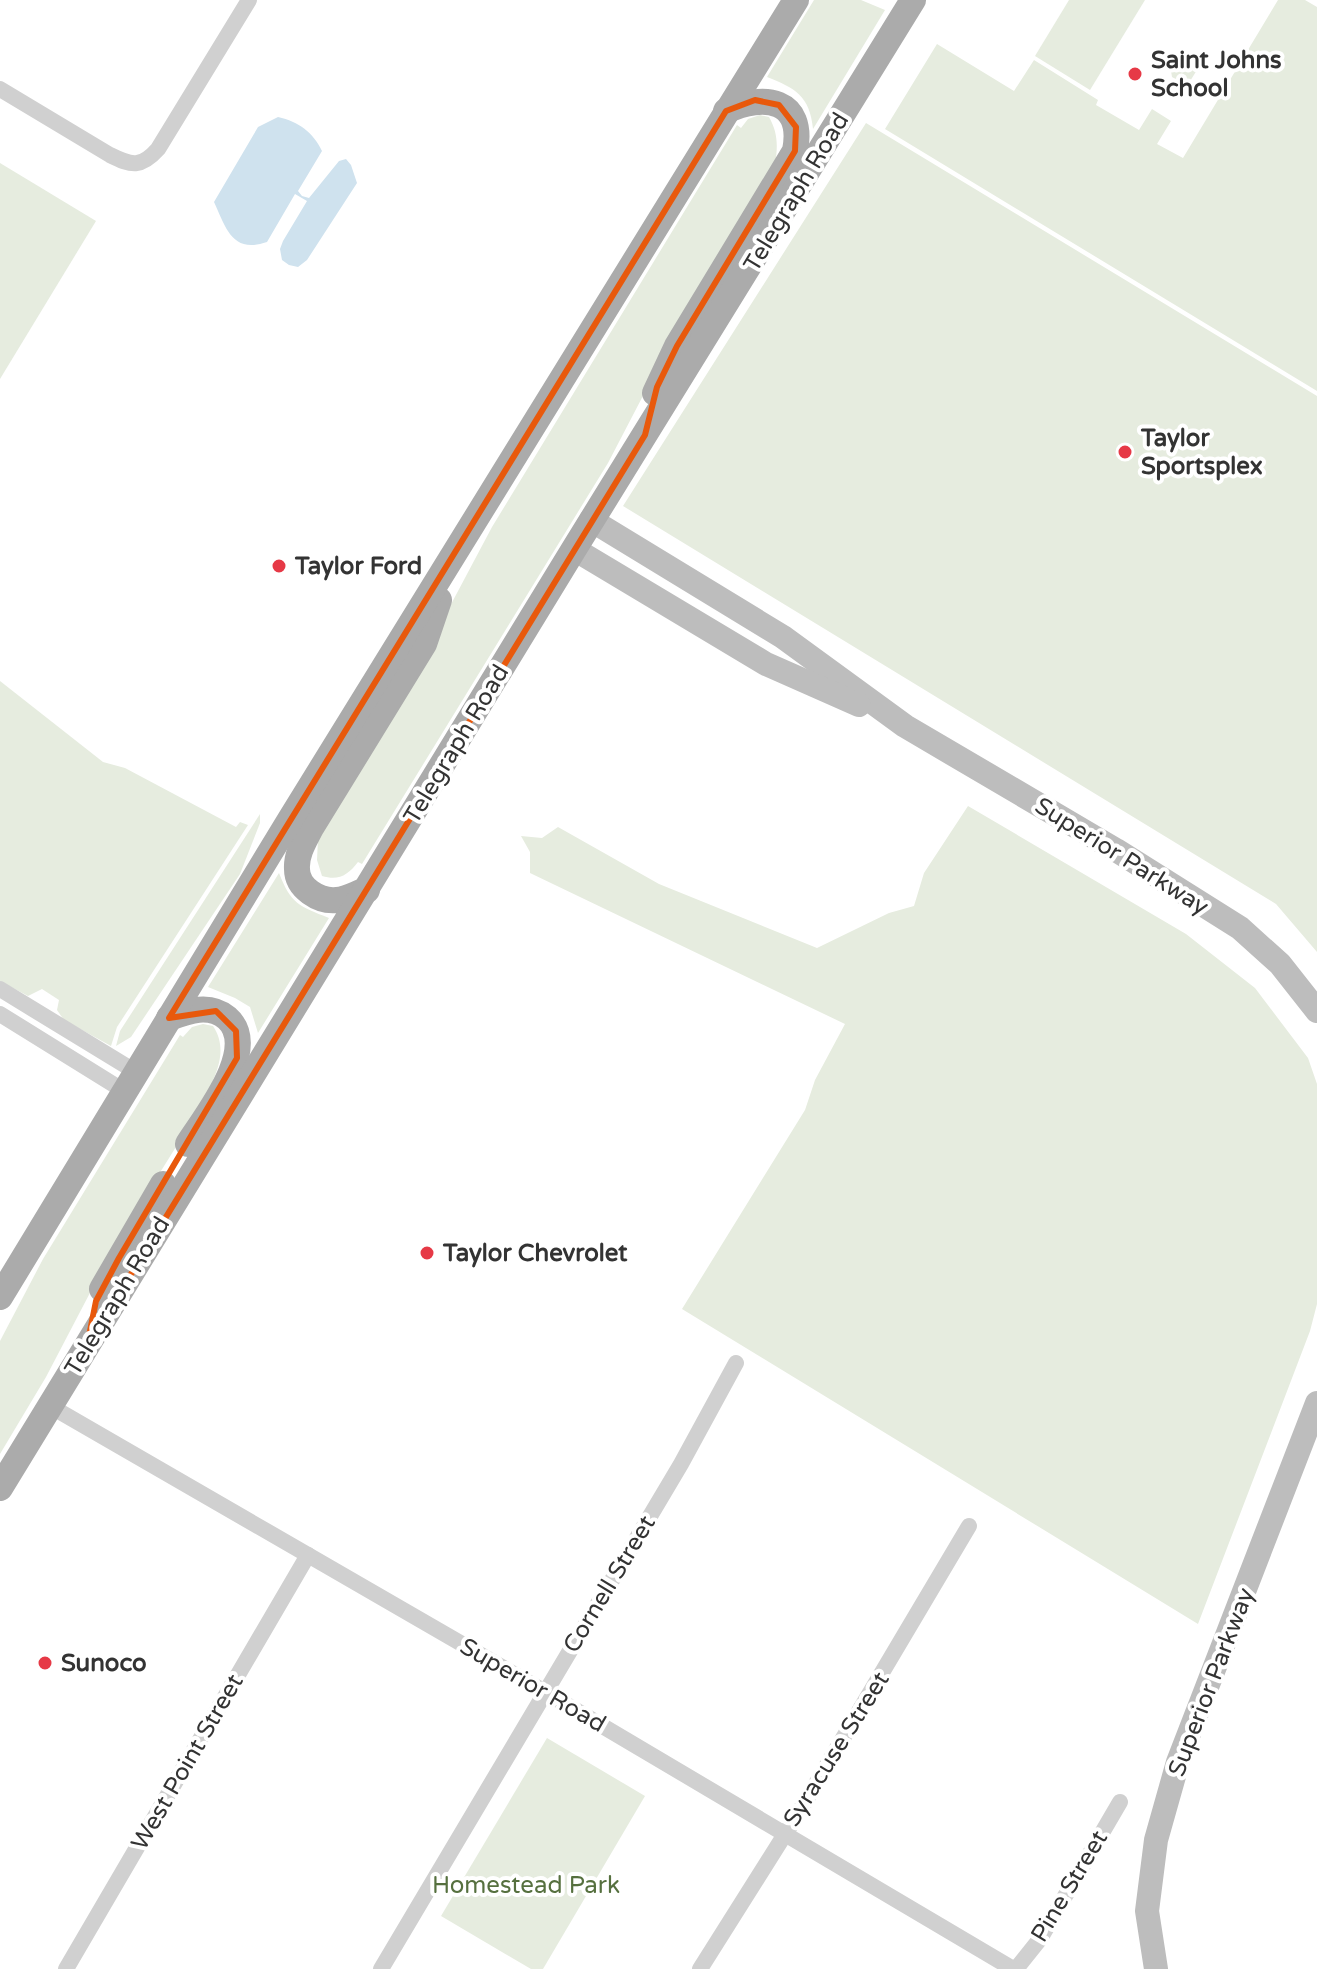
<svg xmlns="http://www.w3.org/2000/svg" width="1317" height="1969" font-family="'Varela Round',sans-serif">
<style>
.green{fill:#e6ecdf}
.water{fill:#cfe2ee}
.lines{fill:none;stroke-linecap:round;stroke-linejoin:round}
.minor{stroke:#d0d0d0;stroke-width:16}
.secondary{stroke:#bdbdbd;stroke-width:24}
.primary{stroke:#ababab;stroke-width:26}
.marked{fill:none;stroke:#e8590c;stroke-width:6;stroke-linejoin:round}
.poi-dot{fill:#e63946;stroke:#fff;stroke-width:3}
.labels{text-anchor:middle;stroke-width:8;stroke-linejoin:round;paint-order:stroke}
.poi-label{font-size:24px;font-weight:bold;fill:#333;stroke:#fff;text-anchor:start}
.street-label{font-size:24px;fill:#333;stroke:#fff}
.park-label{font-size:24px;fill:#56703f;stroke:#fff}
</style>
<rect width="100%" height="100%" fill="#fff"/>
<g class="green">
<path d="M814 0H861L885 10 813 129C810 96 795 88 767 77Z"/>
<polygon points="1069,0 1145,0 1090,90 1035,56"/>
<polygon points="1278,0 1305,0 1317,7 1317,391 885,129 937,44 1014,91 1034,60 1098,100 1096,105 1139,130 1152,109 1171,121 1157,144 1183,158"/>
<polygon points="1182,54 1194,60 1197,70 1187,86 1172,77 1171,71"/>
<path d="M760 115 769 117C778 133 778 146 775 165L671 342 608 463 362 864 358 862C348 875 339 881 322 876L317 860 318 839 440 625 492 527 737 125 741 128 748 119Z"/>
<polygon points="866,123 1317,396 1317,952 1276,904 623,506"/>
<polygon points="0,163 96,221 0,379"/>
<polygon points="0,681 103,762 125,768 236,827 240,822 248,825 117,1027 111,1046 64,1020 57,1010 59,1000 42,989 28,996 0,981"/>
<polygon points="968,806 1186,934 1255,988 1308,1058 1317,1084 1317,1304 1310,1331 1198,1624 682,1309 805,1110 815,1080 845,1024 530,873 530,852 521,836 542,838 558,827 659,884 817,948 889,913 914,906 924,873"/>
<polygon points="260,814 260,823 240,874 131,1037 116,1046 120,1031"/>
<path d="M279 873C291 904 299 906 329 918L258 1033 250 1007 235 998 208 987Z"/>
<path d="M203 1024 213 1026C225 1044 221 1063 212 1082L215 1084 115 1245 46 1377 0 1454V1341L43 1259 180 1035 183 1037 192 1027Z"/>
<polygon points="547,1738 645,1796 543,1969 531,1969 441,1916"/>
</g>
<path class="water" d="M278 117C299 122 313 132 322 151L298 191 302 196 309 198 339 161 346 159 351 165 357 183 307 260 298 267 289 265 282 260 280 249 283 241 307 201 295 194 267 242C232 254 226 228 214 202L258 127Z"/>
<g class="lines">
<g class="minor">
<path d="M0 89 110 155C132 166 141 168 158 149L249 0"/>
<polyline points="0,989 136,1072"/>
<polyline points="0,1014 124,1091"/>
<polyline points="50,1406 545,1692 1013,1969"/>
<polyline points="66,1969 308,1555"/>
<polyline points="381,1969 681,1464 736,1363"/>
<polyline points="700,1969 804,1804 969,1526"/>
<polyline points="1016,1969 1040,1939 1120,1802"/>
</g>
<g class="secondary">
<polyline points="591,520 783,637 905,726 1116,850 1240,928 1280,964 1317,1011"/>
<polyline points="574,549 766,664 859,705"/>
<polyline points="1156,1969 1147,1911 1156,1840 1178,1762 1317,1403"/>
</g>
<g class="primary">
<path d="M655 393 677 346 795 151C805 99 764 93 726 111"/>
<path d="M367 890C357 893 347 899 337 900 319 902 297 888 297 869 296 854 305 840 311 828L424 644 439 600"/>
<path d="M169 1018C188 1011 209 1003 227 1018 261 1048 205 1117 188 1144"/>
<polyline points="102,1289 163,1184"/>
<polyline points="0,1297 291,818 796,0"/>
<polyline points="0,1488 574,549 913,0"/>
</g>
</g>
<path class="marked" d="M755 100 779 105 796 127 795 151 677 346 657 387 645 435 87 1346 96 1301 119 1258 237 1058 236 1031 216 1011 169 1018 726 111Z"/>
<g class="poi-dot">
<circle cx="1135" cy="74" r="8"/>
<circle cx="1125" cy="452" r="8"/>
<circle cx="279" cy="566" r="8"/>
<circle cx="427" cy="1253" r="8"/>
<circle cx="45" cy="1663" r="8"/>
</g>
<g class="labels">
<g class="poi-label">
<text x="1151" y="68">Saint Johns<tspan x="1151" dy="28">School</tspan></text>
<text x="1141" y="446">Taylor<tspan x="1141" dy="28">Sportsplex</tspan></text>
<text x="295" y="574">Taylor Ford</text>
<text x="443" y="1261">Taylor Chevrolet</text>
<text x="61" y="1671">Sunoco</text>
</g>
<g class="street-label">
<text transform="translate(796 192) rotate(-59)" y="8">Telegraph Road</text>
<text transform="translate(456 744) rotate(-59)" y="8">Telegraph Road</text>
<text transform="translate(1122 856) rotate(32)" y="8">Superior Parkway</text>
<text transform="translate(117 1296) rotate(-59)" y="8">Telegraph Road</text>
<text transform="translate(609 1584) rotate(-59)" y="8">Cornell Street</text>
<text transform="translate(1211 1682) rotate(-69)" y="8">Superior Parkway</text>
<text transform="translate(533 1685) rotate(30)" y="8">Superior Road</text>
<text transform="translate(836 1749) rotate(-58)" y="8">Syracuse Street</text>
<text transform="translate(187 1762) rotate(-60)" y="8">West Point Street</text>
<text transform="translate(1069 1886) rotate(-59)" y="8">Pine Street</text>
</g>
<g class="park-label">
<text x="526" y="1893">Homestead Park</text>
</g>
</g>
</svg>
